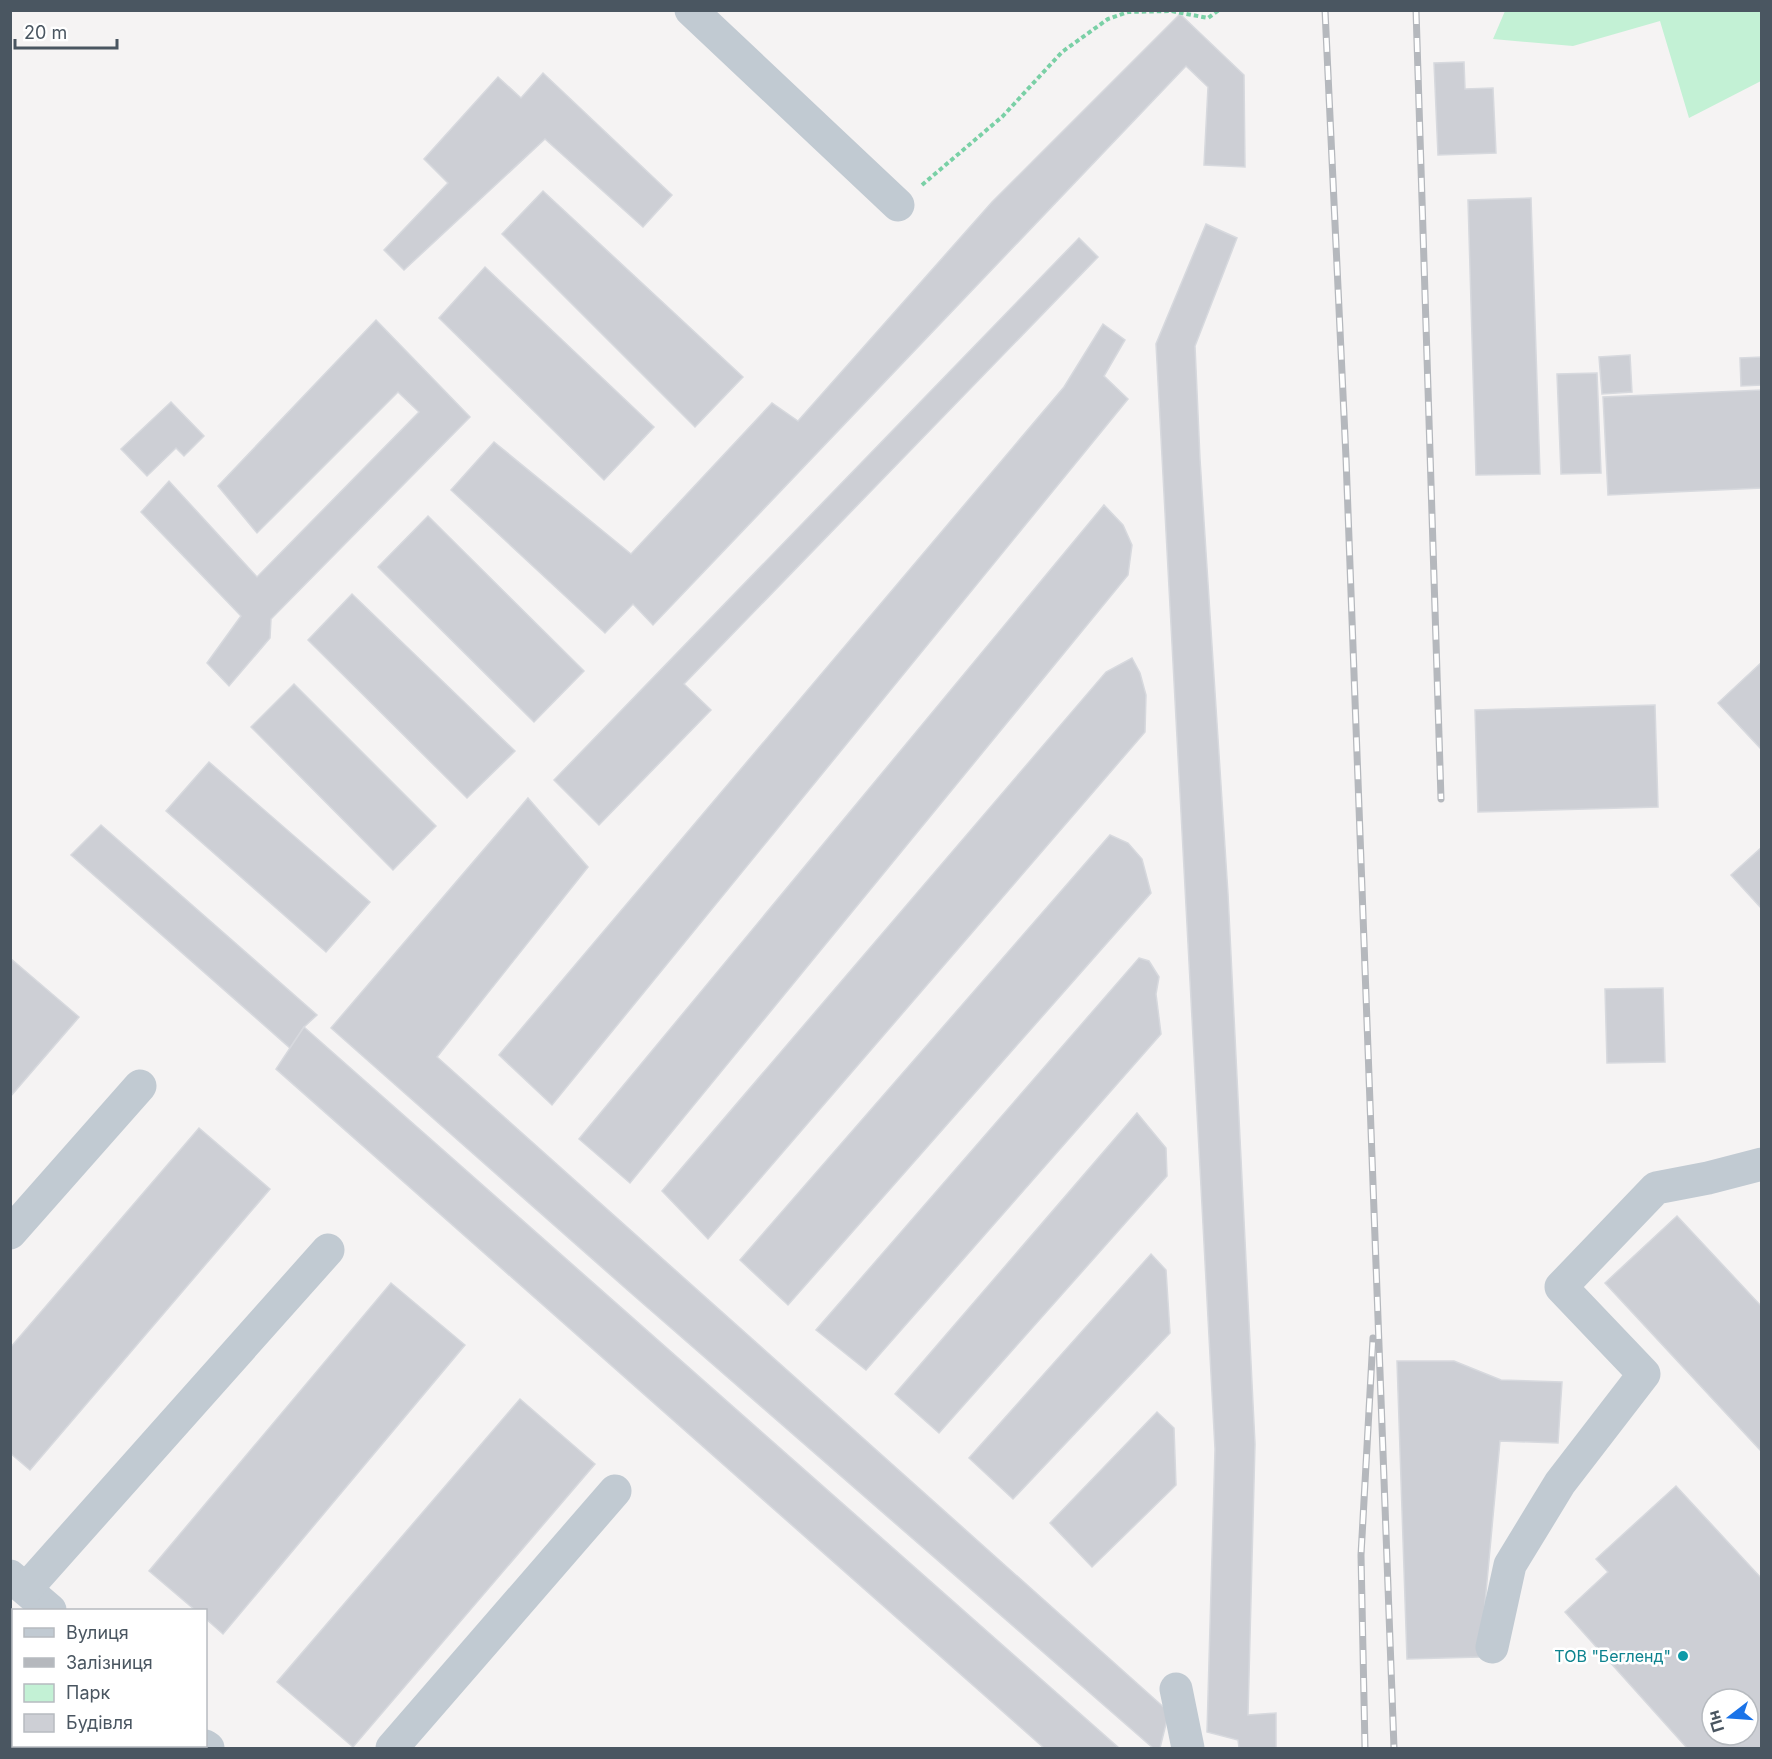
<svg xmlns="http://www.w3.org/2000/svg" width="1772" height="1759" font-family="Inter,sans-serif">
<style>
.green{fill:#c3f1d5}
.building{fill:#cdcfd5;stroke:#d7d9de;stroke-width:1.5;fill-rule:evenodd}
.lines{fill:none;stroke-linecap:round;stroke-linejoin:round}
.path{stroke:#7ad0a6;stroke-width:4;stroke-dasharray:4.5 3;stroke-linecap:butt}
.minor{stroke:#c1cad2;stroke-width:33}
.rail-casing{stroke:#b5b8bd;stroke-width:7}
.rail{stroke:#fff;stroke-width:4.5;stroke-dasharray:14;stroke-linecap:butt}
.culture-dot{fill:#0f9aa8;stroke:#fff;stroke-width:2}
.labels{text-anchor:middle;stroke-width:5;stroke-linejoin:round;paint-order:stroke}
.culture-label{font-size:16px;fill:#0d838f;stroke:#fff;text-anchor:end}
</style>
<rect width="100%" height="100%" fill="#f5f3f3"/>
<polygon class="green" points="1505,11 1761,11 1761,81 1689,118 1660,21 1573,46 1493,39"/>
<g class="building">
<polygon points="1180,14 1244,75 1245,167 1204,165 1208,87 1186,66 653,625 633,604 605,633 451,490 494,442 631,554 772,403 798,421 992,202"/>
<polygon points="1464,62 1465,89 1493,88 1496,153 1438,155 1434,63"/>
<polygon points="543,73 672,195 643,227 545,139 404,270 384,250 448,183 424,159 498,77 521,98"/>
<polygon points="543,191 743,377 695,427 502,234"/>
<polygon points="1531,198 1540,474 1476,475 1468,200"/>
<polygon points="1206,224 1237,238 1195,346 1200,459 1228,894 1255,1444 1248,1715 1276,1713 1276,1748 1239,1748 1238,1740 1207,1732 1215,1449 1156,344"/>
<polygon points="1079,238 1098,257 684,684 711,710 599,825 554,780"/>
<polygon points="485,267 654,427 604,480 439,318"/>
<polygon points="376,320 470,417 271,619 270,638 229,686 207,663 241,616 141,512 169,481 257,577 419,412 398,392 257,533 218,486"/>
<polygon points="1103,324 1125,340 1104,376 1128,399 552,1105 499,1055 1064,387"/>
<polygon points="1630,355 1632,392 1602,394 1599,357"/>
<polygon points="1762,357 1762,385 1741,386 1740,358"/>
<polygon points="1597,373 1601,473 1561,474 1557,374"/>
<polygon points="1762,390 1762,488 1608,495 1603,397"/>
<polygon points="171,402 204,436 184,456 176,448 147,476 121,449"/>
<polygon points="1104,505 1123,525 1132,545 1128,575 630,1183 579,1139"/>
<polygon points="428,516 584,671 534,722 378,567"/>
<polygon points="352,594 515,751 467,798 308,640"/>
<polygon points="1132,658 1140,673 1146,695 1145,732 708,1239 662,1191 1106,672"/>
<polygon points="1762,662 1762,750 1718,703"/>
<polygon points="294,684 436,826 393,870 251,727"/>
<polygon points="1655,705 1658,807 1478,812 1475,710"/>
<polygon points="209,762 370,902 326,952 166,811"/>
<polygon points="528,798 588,867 437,1057 1169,1712 1160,1748 1153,1748 632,1294 331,1028"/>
<polygon points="101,825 317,1015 304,1027 290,1048 71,855"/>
<polygon points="1110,835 1128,843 1142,859 1151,893 788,1305 740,1260"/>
<polygon points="1762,847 1762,909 1731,875"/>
<polygon points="10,958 79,1017 10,1097"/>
<polygon points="1139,958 1149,961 1159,977 1156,994 1161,1034 866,1370 816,1330"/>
<polygon points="1663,988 1665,1062 1607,1063 1605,989"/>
<polygon points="304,1027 1119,1748 1044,1748 276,1069"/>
<polygon points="1137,1113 1166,1148 1167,1176 939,1433 895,1394"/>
<polygon points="199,1128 270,1189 30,1470 10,1453 10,1348"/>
<polygon points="1677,1216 1762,1307 1762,1452 1605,1283"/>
<polygon points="1151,1254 1166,1270 1170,1333 1013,1499 969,1458"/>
<polygon points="391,1283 465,1345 223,1634 206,1619 206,1610 195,1610 149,1571"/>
<polygon points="1397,1361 1454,1361 1501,1380 1562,1382 1558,1443 1500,1441 1480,1657 1407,1659"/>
<polygon points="520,1399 595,1464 353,1747 277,1682"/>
<polygon points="1157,1412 1174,1428 1176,1485 1092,1567 1050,1523"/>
<path d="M1676 1486 1762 1579V1748H1687L1565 1612 1608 1572 1596 1559ZM1712 1699H1748V1735H1712Z"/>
</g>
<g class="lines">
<polyline class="path" points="922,185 1003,116 1062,52 1108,19 1128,12 1171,11 1208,18 1219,10"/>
<g class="minor">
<polyline points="691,10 898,205"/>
<polyline points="10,1233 140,1086"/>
<polyline points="10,1576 50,1610"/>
<polyline points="26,1589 328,1250"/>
<polyline points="1492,1647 1510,1565 1560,1483 1644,1374 1561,1287 1656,1188 1708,1178 1762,1164"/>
<polyline points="1176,1689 1188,1748"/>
<polyline points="205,1746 208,1748"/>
<polyline points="392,1748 615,1491"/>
</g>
<defs>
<g id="rail">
<polyline points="1325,10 1346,458 1394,1748"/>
<polyline points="1416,10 1441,799"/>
<polyline points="1365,1748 1361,1555 1373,1338"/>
</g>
</defs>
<use href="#rail" class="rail-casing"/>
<use href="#rail" class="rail"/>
</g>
<circle class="culture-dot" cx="1683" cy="1656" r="6"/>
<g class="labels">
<g class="culture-label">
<text x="1671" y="1662">ТОВ "Бегленд"</text>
</g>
</g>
<rect width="1772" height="1759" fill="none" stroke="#4a5661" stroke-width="24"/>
<rect x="12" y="1609" width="195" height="138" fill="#ffffff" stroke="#b7bbc0" stroke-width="1.5"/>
<rect x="24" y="1628" width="30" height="9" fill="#c1cad2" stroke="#b7bbc0" stroke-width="1.5"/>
<text x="66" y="1639" font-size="18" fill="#4a5661">Вулиця</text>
<rect x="24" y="1658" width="30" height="9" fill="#b5b8bd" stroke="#b7bbc0" stroke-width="1.5"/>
<text x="66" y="1669" font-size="18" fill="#4a5661">Залізниця</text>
<rect x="24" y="1684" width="30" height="18" fill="#c3f1d5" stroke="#b7bbc0" stroke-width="1.5"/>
<text x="66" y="1699" font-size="18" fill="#4a5661">Парк</text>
<rect x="24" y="1714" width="30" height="18" fill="#cdcfd5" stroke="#b7bbc0" stroke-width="1.5"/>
<text x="66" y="1729" font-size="18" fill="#4a5661">Будівля</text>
<g transform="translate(1730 1717) rotate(253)"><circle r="28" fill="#ffffff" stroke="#b7bbc0" stroke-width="1.5"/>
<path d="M0-4.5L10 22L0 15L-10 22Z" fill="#1a73e8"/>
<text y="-9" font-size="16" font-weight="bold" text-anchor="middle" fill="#4a5661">Пн</text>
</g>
<path d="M15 39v9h102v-9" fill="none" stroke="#4a5661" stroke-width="3"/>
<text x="24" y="39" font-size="18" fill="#4a5661" stroke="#ffffff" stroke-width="4.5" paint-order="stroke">20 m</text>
</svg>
